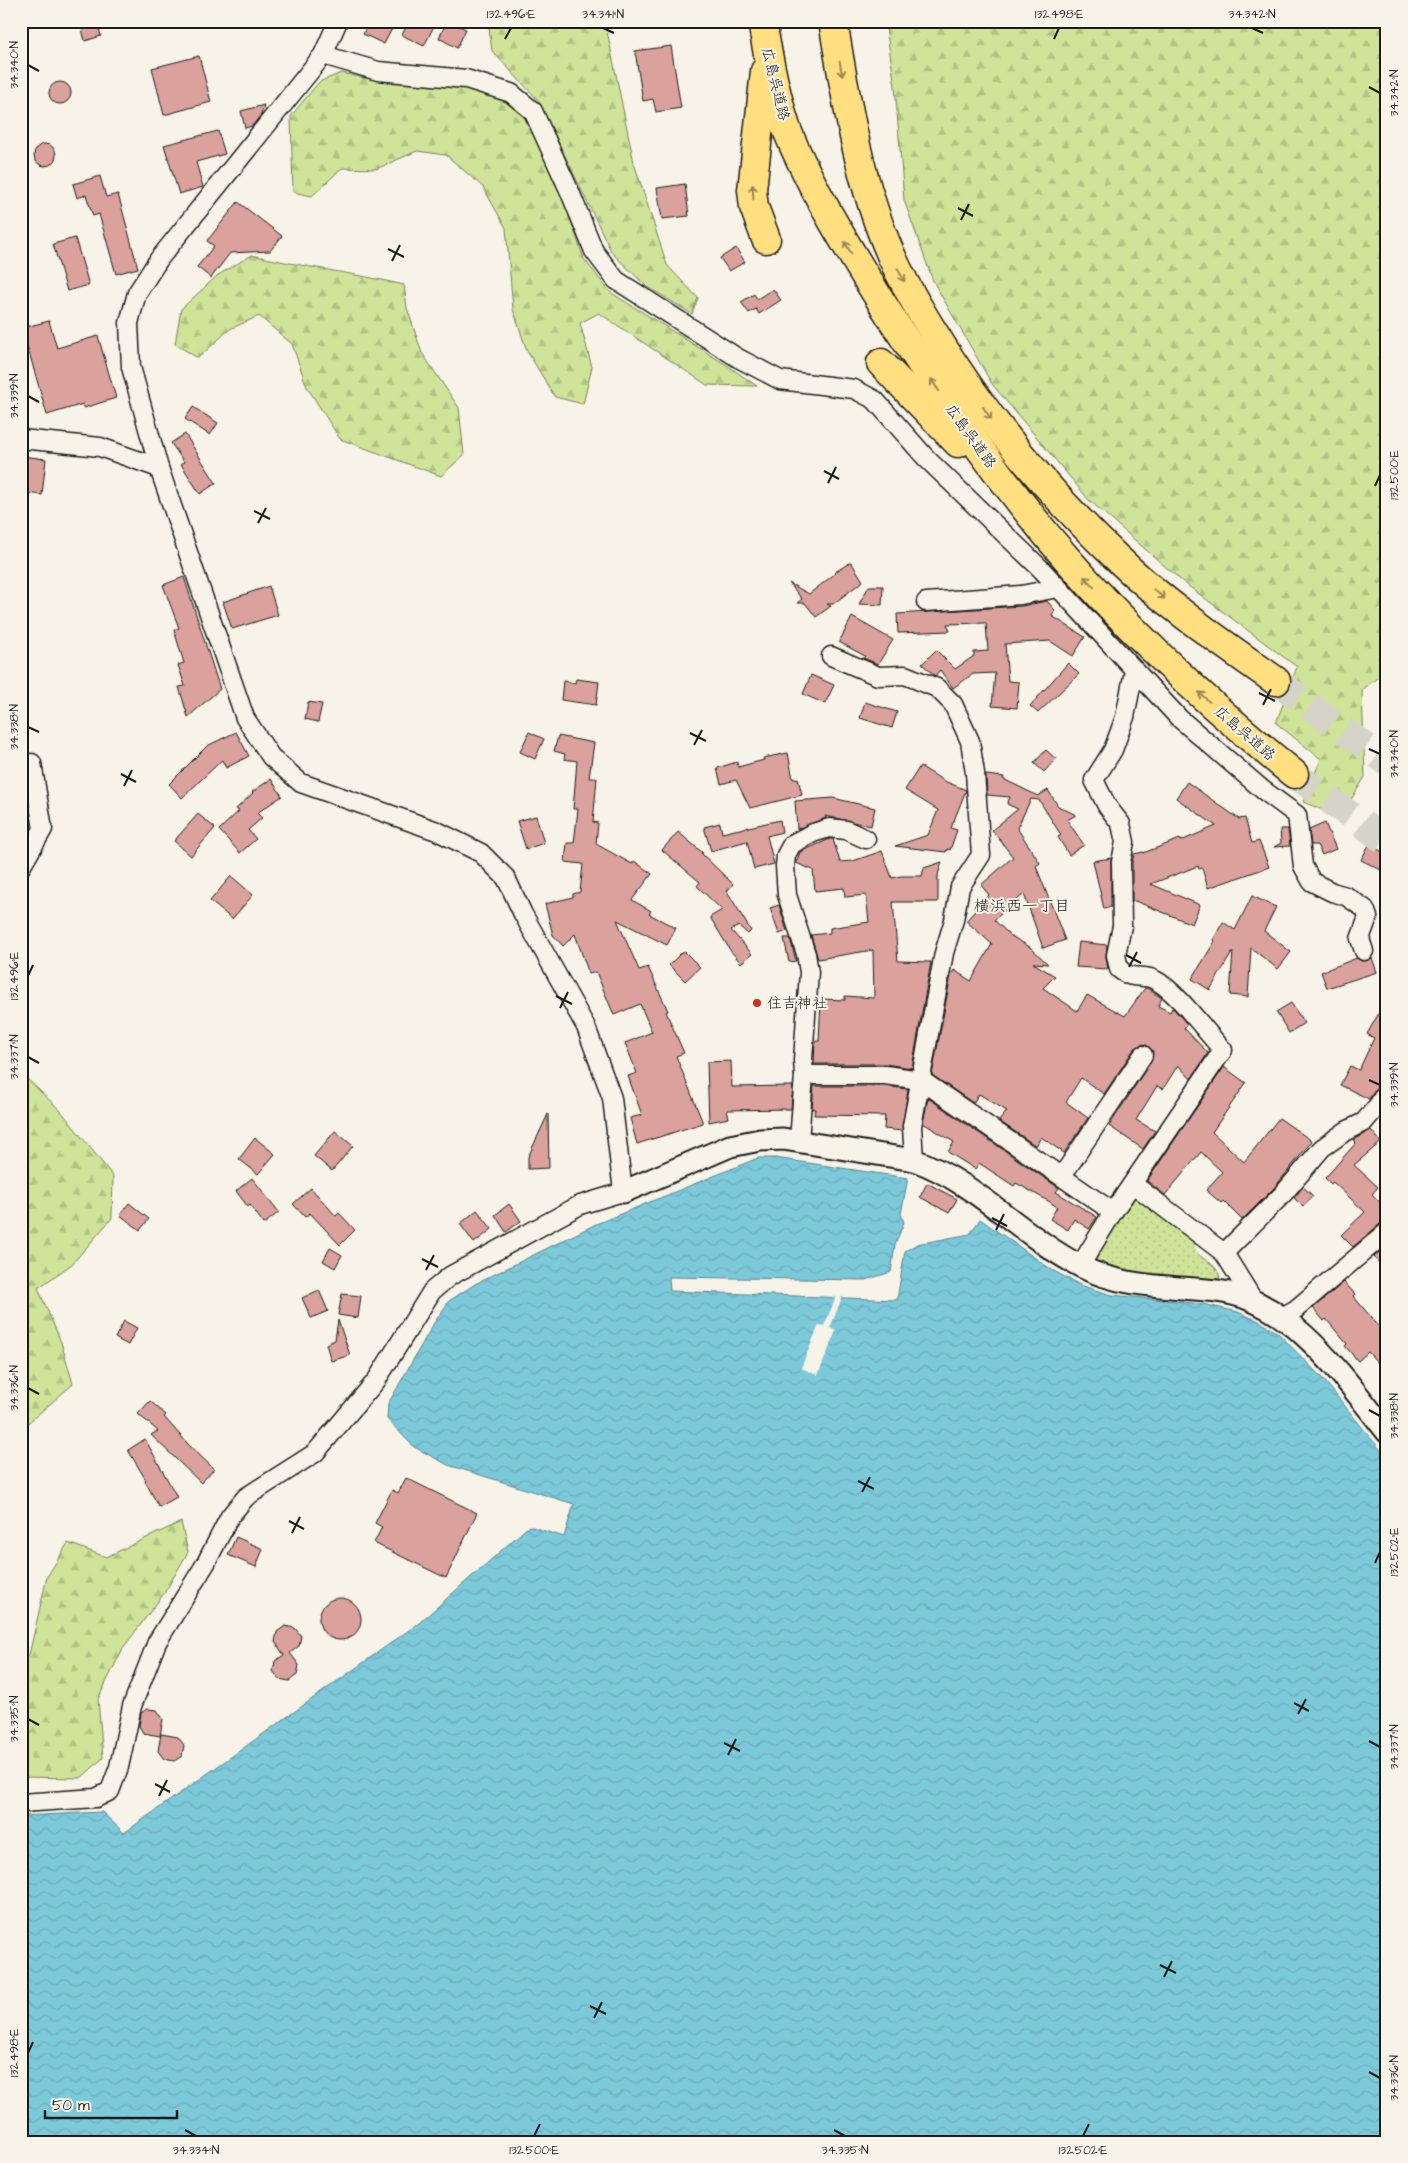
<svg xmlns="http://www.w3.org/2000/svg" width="1408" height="2163" font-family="'Architects Daughter','Klee One',sans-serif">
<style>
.grass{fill:url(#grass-dots);stroke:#76805a}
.forest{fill:url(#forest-firs);stroke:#76805a}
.water{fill:url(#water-waves);stroke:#56848e}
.pier{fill:#f7f3e8}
.building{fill:#dba19c;stroke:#1c1c1c}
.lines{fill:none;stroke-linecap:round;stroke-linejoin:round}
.motorway-tunnel{stroke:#d6d3c9;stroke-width:28;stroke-dasharray:28 14;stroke-linecap:butt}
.minor-casing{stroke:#1c1c1c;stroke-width:21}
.tertiary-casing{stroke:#1c1c1c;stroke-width:25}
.motorway-casing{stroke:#1c1c1c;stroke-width:31}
.minor{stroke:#f7f3e8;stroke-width:18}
.tertiary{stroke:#f7f3e8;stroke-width:21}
.motorway{stroke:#ffdf80;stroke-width:28}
.oneway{stroke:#998753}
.ticks{fill:none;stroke:#1c1c1c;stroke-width:2}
.poi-dot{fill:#c8321e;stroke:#f7f3e8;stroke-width:2}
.labels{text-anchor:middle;stroke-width:4;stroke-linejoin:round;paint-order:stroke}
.street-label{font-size:15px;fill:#1c1c1c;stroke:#f7f3e8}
.poi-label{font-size:15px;fill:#1c1c1c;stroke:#f7f3e8;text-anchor:start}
.neighbourhood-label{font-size:16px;fill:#1c1c1c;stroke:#f7f3e8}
.neatline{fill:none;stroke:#1c1c1c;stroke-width:2}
.ticks-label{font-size:12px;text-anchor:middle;fill:#1c1c1c}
</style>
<defs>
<pattern id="grass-dots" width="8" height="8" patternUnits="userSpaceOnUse" patternTransform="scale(1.25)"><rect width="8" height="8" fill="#cfe499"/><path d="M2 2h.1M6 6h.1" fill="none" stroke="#b1c383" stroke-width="1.8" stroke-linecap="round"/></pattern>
<pattern id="forest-firs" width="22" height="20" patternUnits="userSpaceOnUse" patternTransform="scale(1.25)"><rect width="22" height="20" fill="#cfe499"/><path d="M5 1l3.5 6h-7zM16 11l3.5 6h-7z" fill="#b1c383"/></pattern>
<pattern id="water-waves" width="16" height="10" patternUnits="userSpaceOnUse" patternTransform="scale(1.25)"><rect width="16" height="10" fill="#7cc9da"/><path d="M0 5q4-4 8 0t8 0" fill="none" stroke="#6bacba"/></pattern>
</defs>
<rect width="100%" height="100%" fill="#f7f3e8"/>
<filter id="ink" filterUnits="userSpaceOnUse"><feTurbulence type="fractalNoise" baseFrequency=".02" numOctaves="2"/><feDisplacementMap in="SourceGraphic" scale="10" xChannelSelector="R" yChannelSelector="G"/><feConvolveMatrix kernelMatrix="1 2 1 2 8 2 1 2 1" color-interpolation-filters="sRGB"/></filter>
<g filter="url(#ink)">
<path class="grass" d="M1132 1190 1198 1237 1193 1247C1199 1261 1218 1261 1220 1279L1216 1284 1093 1268V1252Z"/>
<g class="forest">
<polygon points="488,21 605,21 634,163 667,265 698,298 692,314 645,285 612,253 538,100 492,51"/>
<polygon points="885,21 1387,21 1387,670 1362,690 1365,777 1340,817 1303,802 1321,759 1276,723 1297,667 1183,582 1089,500 992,384 933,281 904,200 895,86"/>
<polygon points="341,73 375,80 463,87 503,100 524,117 557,180 584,259 610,292 728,366 757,386 707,385 599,313 580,323 592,367 583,404 555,397 527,351 513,309 506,228 483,187 446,155 417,151 376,169 342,168 312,196 293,192 291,116 319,82"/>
<path d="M252 255C303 267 354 273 404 285L407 308 422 353 459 408 464 455 441 476 340 439 307 387 292 344 259 316 230 329 198 358 175 344 181 309 218 275Z"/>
<polygon points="21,1073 60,1110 113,1176 112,1218 72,1264 38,1288 61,1342 73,1384 21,1429"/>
<polygon points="181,1522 188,1552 165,1592 123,1648 98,1699 103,1758 81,1778 21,1777 21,1660 29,1655 47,1577 68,1543 106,1557"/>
</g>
<polygon class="water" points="758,1158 775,1158 908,1178 901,1214 904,1222 895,1245 891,1272 866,1280 669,1277 670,1291 897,1300 905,1251 917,1244 970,1234 980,1219 1052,1270 1080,1285 1112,1295 1203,1304 1238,1312 1259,1321 1278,1333 1323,1379 1387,1458 1387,2142 21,2142 21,1816 102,1812 124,1833 419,1623 529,1526 564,1537 574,1504 448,1465 414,1447 387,1419 388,1404 434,1323 449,1301 475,1284 596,1224"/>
<polygon class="pier" points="837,1295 843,1295 830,1328 836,1331 818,1375 801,1368 819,1325 824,1326"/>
<g class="building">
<polygon points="80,21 97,21 101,36 85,41"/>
<polygon points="369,21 386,21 394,25 384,44 363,34"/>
<polygon points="409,21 420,21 433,28 424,46 402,35"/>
<polygon points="447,21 466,29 457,48 439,38"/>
<polygon points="671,46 681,108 656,112 653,99 643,101 635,51"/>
<polygon points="199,56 211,102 164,115 152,68"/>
<circle cx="60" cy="93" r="11"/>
<polygon points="264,105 261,115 252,126 245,128 241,111"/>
<polygon points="218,131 225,154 196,162 203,187 179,194 164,145"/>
<circle cx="45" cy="155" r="11"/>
<polygon points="100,176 106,197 118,194 138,268 116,274 99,214 93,216 86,195 77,198 73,184"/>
<polygon points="685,184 689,216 662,219 657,188"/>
<polygon points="238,202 282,236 270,251 230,253 211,278 197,267 214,246 207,241"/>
<polygon points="75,238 89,285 67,291 53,244"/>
<polygon points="736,248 745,262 729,271 720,258"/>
<polygon points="773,289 781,300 759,314 756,309 749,313 741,302 754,294 757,299"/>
<polygon points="49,321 57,348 98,336 116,398 84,408 83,404 47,415 22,328"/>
<polygon points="193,407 218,423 210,435 185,419"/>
<polygon points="185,434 216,483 200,494 181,464 184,462 171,443"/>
<polygon points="21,456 46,459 42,495 26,493 26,489 21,489"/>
<polygon points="851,562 863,581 833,604 827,604 831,606 816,617 805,603 797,603 802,599 789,583 809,594 836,573 835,572"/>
<polygon points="184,577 220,689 188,717 179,687 185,686 178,665 184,663 174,630 179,628 163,585"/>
<polygon points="269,586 278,615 232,629 223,602"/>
<polygon points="869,586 883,586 882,605 859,604"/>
<polygon points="1047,601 1055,610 1052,616 1085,637 1073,656 1050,641 1005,644 1008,681 1019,682 1017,708 992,706 995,673 973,674 953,688 940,670 935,676 922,664 936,650 955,669 974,656 974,652 988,651 986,623 947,624 950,631 898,633 897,614 1022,606"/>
<polygon points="852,617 893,640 878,664 863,658 865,656 839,642"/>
<polygon points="1068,663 1079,674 1038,713 1030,706"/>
<polygon points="811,675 834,685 825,704 803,694"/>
<polygon points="576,679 599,682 596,705 561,700 563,681 575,683"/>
<polygon points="308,702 322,704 318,722 305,719"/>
<polygon points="865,702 897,712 892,728 860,718"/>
<polygon points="236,732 249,756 226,768 222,760 182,798 169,784 207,746"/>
<polygon points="529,732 544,739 535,759 520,752"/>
<polygon points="558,736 594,743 589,778 597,778 593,822 598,823 596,844 632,864 634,861 652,874 632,900 651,911 649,914 676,928 667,945 617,920 639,970 648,967 668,1011 666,1012 684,1053 676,1056 703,1123 637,1144 630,1118 642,1115 628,1076 637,1073 625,1043 652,1032 640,1004 614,1015 596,972 589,974 575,934 563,946 553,935 545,904 573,897 573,894 580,892 583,864 565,862 567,843 574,843 578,809 573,809 577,761 564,759 565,754 554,751"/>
<polygon points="1046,750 1056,759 1044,772 1034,763"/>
<polygon points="788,753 793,779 798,778 802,795 750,808 736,780 721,784 717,768 737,762 738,767 764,760 763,758"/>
<polygon points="920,766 944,781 966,790 951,828 957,830 950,850 947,849 946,852 895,846 928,835 938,810 905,790"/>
<polygon points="986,775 1004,777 1003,779 1038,796 1048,790 1058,806 1076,815 1067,820 1084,845 1069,855 1058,837 1061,835 1039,800 1031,799 1017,828 1040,863 1036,866 1065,940 1043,948 1024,894 994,920 1011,936 1030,947 1048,964 1033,963 1055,976 1043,988 1077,1011 1087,995 1125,1016 1145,988 1147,988 1162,998 1158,1006 1170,1012 1172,1008 1174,1009 1187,1024 1184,1028 1208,1053 1191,1079 1178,1065 1163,1089 1157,1086 1136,1120 1155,1131 1143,1149 1109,1126 1152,1060 1153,1051 1148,1046 1143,1044 1134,1049 1104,1094 1081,1078 1066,1102 1088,1118 1064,1153 1041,1137 1036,1146 999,1121 1007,1111 979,1094 973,1103 932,1075 951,975 954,970 971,981 992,944 966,921 989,895 981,885 1013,857 992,830 1018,809 1007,804 1010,797 987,795"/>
<polygon points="271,779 282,796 257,813 262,818 248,830 256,839 240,853 219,830 239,811 236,809 253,793 252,792"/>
<polygon points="1187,782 1239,819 1245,818 1252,843 1259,841 1269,867 1208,888 1202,868 1199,869 1198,866 1151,884 1200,905 1192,924 1135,901 1132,902 1132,863 1134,854 1143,852 1143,853 1180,839 1181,841 1216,826 1176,798"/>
<polygon points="833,798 875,808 871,826 825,816 826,818 797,829 795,801"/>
<polygon points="198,814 215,828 191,856 174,841"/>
<polygon points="536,816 544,843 526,849 517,821"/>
<polygon points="780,820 782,832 767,836 774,864 754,869 747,841 711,851 704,827 720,823 722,833"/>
<polygon points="1325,823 1336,849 1322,855 1317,845 1311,845 1309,830"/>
<polygon points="1280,829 1288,829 1290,846 1274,847 1281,843"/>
<polygon points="678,832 703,853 701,853 733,884 727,891 751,931 748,934 739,926 731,930 752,954 741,963 730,950 710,917 722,910 697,886 700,882 662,850"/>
<polygon points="830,839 833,839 840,862 853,861 882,851 892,878 901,876 922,876 924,868 942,862 938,875 938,902 893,902 898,961 931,962 912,1068 885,1064 814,1064 815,1041 819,1041 821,999 845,1000 845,996 874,998 873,950 818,959 811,935 830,933 830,928 869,922 866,895 845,897 844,888 815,891 813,870 796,863 800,852"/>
<polygon points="1369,845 1387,854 1387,873 1361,860"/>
<polygon points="1111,858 1111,907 1104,909 1093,861"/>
<polygon points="231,876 253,895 232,919 210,901"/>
<polygon points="1252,896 1276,907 1264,931 1291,952 1278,969 1251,948 1248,997 1230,995 1233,951 1210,990 1192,979 1215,941 1213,940 1223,922 1235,930"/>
<polygon points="779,905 787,931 779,934 770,908"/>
<polygon points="784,938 790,938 796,961 789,962"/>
<polygon points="1079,942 1107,945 1106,957 1108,969 1076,967"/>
<polygon points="685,952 700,967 685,981 669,965 680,954"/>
<polygon points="1357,958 1362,961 1372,958 1377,972 1327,988 1321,972"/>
<polygon points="1387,999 1387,1062 1378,1080 1381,1081 1369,1099 1340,1085 1350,1066 1359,1070 1374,1038 1367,1034"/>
<polygon points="1291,1003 1304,1023 1289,1033 1276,1012"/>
<polygon points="731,1061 732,1087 793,1086 791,1109 727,1110 729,1118 709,1122 707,1062"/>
<polygon points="1224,1067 1246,1083 1212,1132 1244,1162 1279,1118 1312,1141 1275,1187 1242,1220 1223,1201 1221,1203 1206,1190 1222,1172 1201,1152 1165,1195 1147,1181"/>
<polygon points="814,1086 884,1086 908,1089 902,1131 884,1129 885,1116 814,1115 815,1109 812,1109"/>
<polygon points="928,1098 1059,1188 1056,1192 1097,1217 1089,1229 1074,1219 1068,1230 1050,1219 1057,1207 1050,1202 1016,1183 1014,1186 979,1163 975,1169 948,1152 954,1142 923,1123"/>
<polygon points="548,1114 549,1168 528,1169 528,1157"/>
<polygon points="1371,1130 1381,1142 1354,1165 1378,1187 1372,1194 1387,1210 1387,1222 1380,1224 1353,1247 1341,1235 1365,1212 1333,1182 1331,1184 1325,1178 1356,1143 1353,1140"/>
<polygon points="335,1131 353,1146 332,1171 314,1156"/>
<polygon points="255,1138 275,1154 258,1174 239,1159"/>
<polygon points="252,1178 279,1212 264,1224 250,1205 248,1207 236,1191"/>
<polygon points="927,1183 957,1199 949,1213 920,1197"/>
<polygon points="1303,1187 1313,1196 1303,1207 1294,1198"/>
<polygon points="311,1188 336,1216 339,1213 355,1230 340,1245 310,1213 305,1217 293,1204"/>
<polygon points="129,1203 149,1219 140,1230 120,1215"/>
<polygon points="509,1204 521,1221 506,1232 495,1215"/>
<polygon points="477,1210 492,1229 474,1243 460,1224"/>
<polygon points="1387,1246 1387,1272 1374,1257"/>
<polygon points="330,1248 342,1255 335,1268 323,1261"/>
<polygon points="1344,1282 1355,1294 1353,1296 1387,1336 1387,1373 1368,1352 1358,1361 1345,1346 1347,1344 1326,1319 1324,1321 1313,1308"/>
<polygon points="319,1290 328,1311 311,1318 302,1298"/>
<polygon points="342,1294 361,1296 358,1318 338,1315"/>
<polygon points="338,1320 350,1355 331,1361 326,1344 335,1340"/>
<polygon points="124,1321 137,1328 128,1345 115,1338"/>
<polygon points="150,1401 166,1415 164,1417 188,1444 214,1469 201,1483 151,1435 158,1431 138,1414"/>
<polygon points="145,1439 177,1497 159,1507 145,1481 146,1480 128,1450"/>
<polygon points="406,1478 477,1513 446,1578 374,1543 382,1527 375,1523 392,1490 398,1493"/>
<polygon points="236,1537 263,1549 256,1567 228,1555"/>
<circle cx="340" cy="1619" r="21"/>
<polygon points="285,1626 295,1628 301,1636 299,1646 290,1653 299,1665 297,1675 289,1681 279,1679 273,1671 275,1661 284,1655 275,1642 277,1632"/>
<polygon points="147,1709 157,1710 163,1719 160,1736 143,1733 139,1726 141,1713"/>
<polygon points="161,1734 178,1737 184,1745 182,1756 174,1761 164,1759 158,1751"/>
</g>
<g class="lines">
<g class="motorway-tunnel">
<polyline points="1276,681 1387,762"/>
<polyline points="1294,774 1387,842"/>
</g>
<defs>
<g id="minor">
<polyline points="323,55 378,71 466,79 511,93 533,111 570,192 594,251 616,280 738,358 780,380 854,389 875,400 926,458 1042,570 1179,718 1263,790 1297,815 1303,866 1312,882 1332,892 1346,896 1365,909 1368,917 1360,939 1364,951"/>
<polyline points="21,439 100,447 159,468"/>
<polyline points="926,602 1021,595 1058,588"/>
<polyline points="831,656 878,676 905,675 937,688 953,704 970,741 975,773 981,855 960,887 954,920 944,953 912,1126 914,1160"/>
<polyline points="21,867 43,829 32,763"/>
<polyline points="804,1075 885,1075 921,1080 1113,1212"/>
<polyline points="799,1141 804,1075 803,1060 809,972 806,954 787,895 785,866 786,855 792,844 813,833 829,828 846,830 866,839"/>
<polyline points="1062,1176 1143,1055"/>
<polyline points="1133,1184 1224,1253 1252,1298"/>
<polyline points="1224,1253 1283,1194 1322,1148 1346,1131 1364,1122 1379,1104 1387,1090"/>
<path d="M1080 1266 1113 1212 1223 1050C1205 1031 1177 991 1155 980 1143 973 1134 982 1119 969L1116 955 1122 926 1121 862 1125 842 1121 824 1107 806 1094 780 1113 750 1125 717 1134 671"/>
<polyline points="1282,1317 1296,1309 1387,1232"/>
<polyline points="21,1803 96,1798 110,1791 119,1767 132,1706 157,1642 206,1563 230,1516 246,1497 315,1453 376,1381 432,1291 450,1276 580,1205 623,1192 612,1098 586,1027 523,914 506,878 481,853 437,831 301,783 271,757 245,718 159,468 131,367 129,323 137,293 159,259 323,55 338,21"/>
</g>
<path id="tertiary" d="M623 1192 730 1146 760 1140 783 1139 914 1160C976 1182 1022 1236 1080 1266 1121 1288 1172 1286 1217 1291 1291 1299 1344 1378 1387 1432"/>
<g id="motorway">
<path d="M762 21C768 57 775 92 786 127 794 149 805 170 816 191 842 240 871 286 901 333 952 412 1006 489 1068 560 1136 638 1214 709 1294 774"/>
<path d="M833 21C846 100 859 183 892 257 904 284 919 309 934 333 984 416 1046 490 1116 557 1165 604 1221 642 1276 681"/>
<polyline points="765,71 752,190 754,207 766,239"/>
<polyline points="881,363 958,443"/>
</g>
</defs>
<use href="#minor" class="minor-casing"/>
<use href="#tertiary" class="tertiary-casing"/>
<use href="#motorway" class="motorway-casing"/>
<use href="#minor" class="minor"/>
<use href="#tertiary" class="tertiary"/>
<use href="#motorway" class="motorway"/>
</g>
<defs><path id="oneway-shaft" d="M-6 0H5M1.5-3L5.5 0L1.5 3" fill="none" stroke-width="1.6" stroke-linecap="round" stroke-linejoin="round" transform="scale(1.25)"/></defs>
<g class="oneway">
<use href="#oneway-shaft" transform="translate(841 69) rotate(80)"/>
<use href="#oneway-shaft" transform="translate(753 192) rotate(-93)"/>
<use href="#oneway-shaft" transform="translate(848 248) rotate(-120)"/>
<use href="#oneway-shaft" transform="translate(901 275) rotate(63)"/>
<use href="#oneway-shaft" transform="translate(935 385) rotate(-124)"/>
<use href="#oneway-shaft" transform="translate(987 413) rotate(56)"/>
<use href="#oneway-shaft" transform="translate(1089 582) rotate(-134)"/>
<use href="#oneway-shaft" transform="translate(1159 594) rotate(40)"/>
<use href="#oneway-shaft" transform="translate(1204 697) rotate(-137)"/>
</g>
</g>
<path class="ticks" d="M603 28 614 33M1252 28 1263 33M505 39 511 28M1054 39 1059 28M28 65 39 71M1369 87 1380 93M958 208 973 216M961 220 969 204M388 249 404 257M392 261 400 245M28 396 39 402M824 471 839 479M828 483 836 467M1375 486 1380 475M254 511 270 519M258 523 266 508M1259 693 1275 701M1263 705 1271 689M28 727 39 732M690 733 706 741M694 745 702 730M1369 749 1380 754M121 774 136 782M124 786 132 770M1126 955 1141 963M1129 967 1137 952M28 976 33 965M556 996 572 1004M560 1008 568 992M28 1057 39 1063M1369 1080 1380 1085M992 1218 1007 1226M996 1230 1004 1214M422 1259 438 1267M426 1270 434 1255M28 1388 39 1394M1369 1410 1380 1416M858 1481 874 1489M862 1492 870 1477M289 1521 304 1529M292 1533 300 1517M1375 1563 1380 1552M1294 1703 1309 1711M1298 1714 1306 1699M28 1719 39 1725M1369 1741 1380 1747M724 1743 740 1751M728 1755 736 1739M155 1784 170 1792M159 1796 167 1780M1160 1965 1176 1973M1164 1977 1172 1961M590 2006 606 2014M594 2018 602 2002M28 2053 33 2042M1369 2072 1380 2078M185 2130 196 2136M834 2130 845 2136M534 2136 540 2124M1083 2136 1089 2124"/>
<circle class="poi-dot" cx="757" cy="1003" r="5"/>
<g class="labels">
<g class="street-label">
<text transform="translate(776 84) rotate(76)" y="5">広島呉道路</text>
<text transform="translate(971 436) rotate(54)" y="5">広島呉道路</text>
<text transform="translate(1245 733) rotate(41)" y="5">広島呉道路</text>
</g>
<g class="poi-label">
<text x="767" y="1008">住吉神社</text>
</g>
<g class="neighbourhood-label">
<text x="1022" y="911">横浜西一丁目</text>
</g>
</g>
<rect width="1408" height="2163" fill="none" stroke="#f7f3e8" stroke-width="55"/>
<path d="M45 2110v8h132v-8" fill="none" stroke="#1c1c1c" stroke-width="2.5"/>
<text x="52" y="2110" font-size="15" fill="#1c1c1c" stroke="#f7f3e8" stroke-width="4" paint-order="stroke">50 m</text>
<rect x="28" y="28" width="1352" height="2108" class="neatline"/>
<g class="ticks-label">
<text x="511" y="18">132.496°E</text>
<text x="603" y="18">34.341°N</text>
<text x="1059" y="18">132.498°E</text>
<text x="1252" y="18">34.342°N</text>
<text transform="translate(14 65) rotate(-90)" y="4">34.340°N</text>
<text transform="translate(1394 93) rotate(-90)" y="4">34.342°N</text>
<text transform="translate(14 396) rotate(-90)" y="4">34.339°N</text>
<text transform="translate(1394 475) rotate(-90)" y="4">132.500°E</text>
<text transform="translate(14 727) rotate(-90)" y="4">34.338°N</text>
<text transform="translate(1394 754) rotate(-90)" y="4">34.340°N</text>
<text transform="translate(14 976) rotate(-90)" y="4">132.496°E</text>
<text transform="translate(14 1057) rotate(-90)" y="4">34.337°N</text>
<text transform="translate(1394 1085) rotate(-90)" y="4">34.339°N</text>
<text transform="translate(14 1388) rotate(-90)" y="4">34.336°N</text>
<text transform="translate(1394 1416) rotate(-90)" y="4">34.338°N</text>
<text transform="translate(1394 1552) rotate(-90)" y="4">132.502°E</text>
<text transform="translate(14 1719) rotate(-90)" y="4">34.335°N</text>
<text transform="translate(1394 1747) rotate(-90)" y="4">34.337°N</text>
<text transform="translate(14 2053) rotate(-90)" y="4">132.498°E</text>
<text transform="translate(1394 2078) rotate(-90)" y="4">34.336°N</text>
<text x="196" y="2154">34.334°N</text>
<text x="534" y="2154">132.500°E</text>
<text x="845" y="2154">34.335°N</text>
<text x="1083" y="2154">132.502°E</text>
</g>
</svg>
